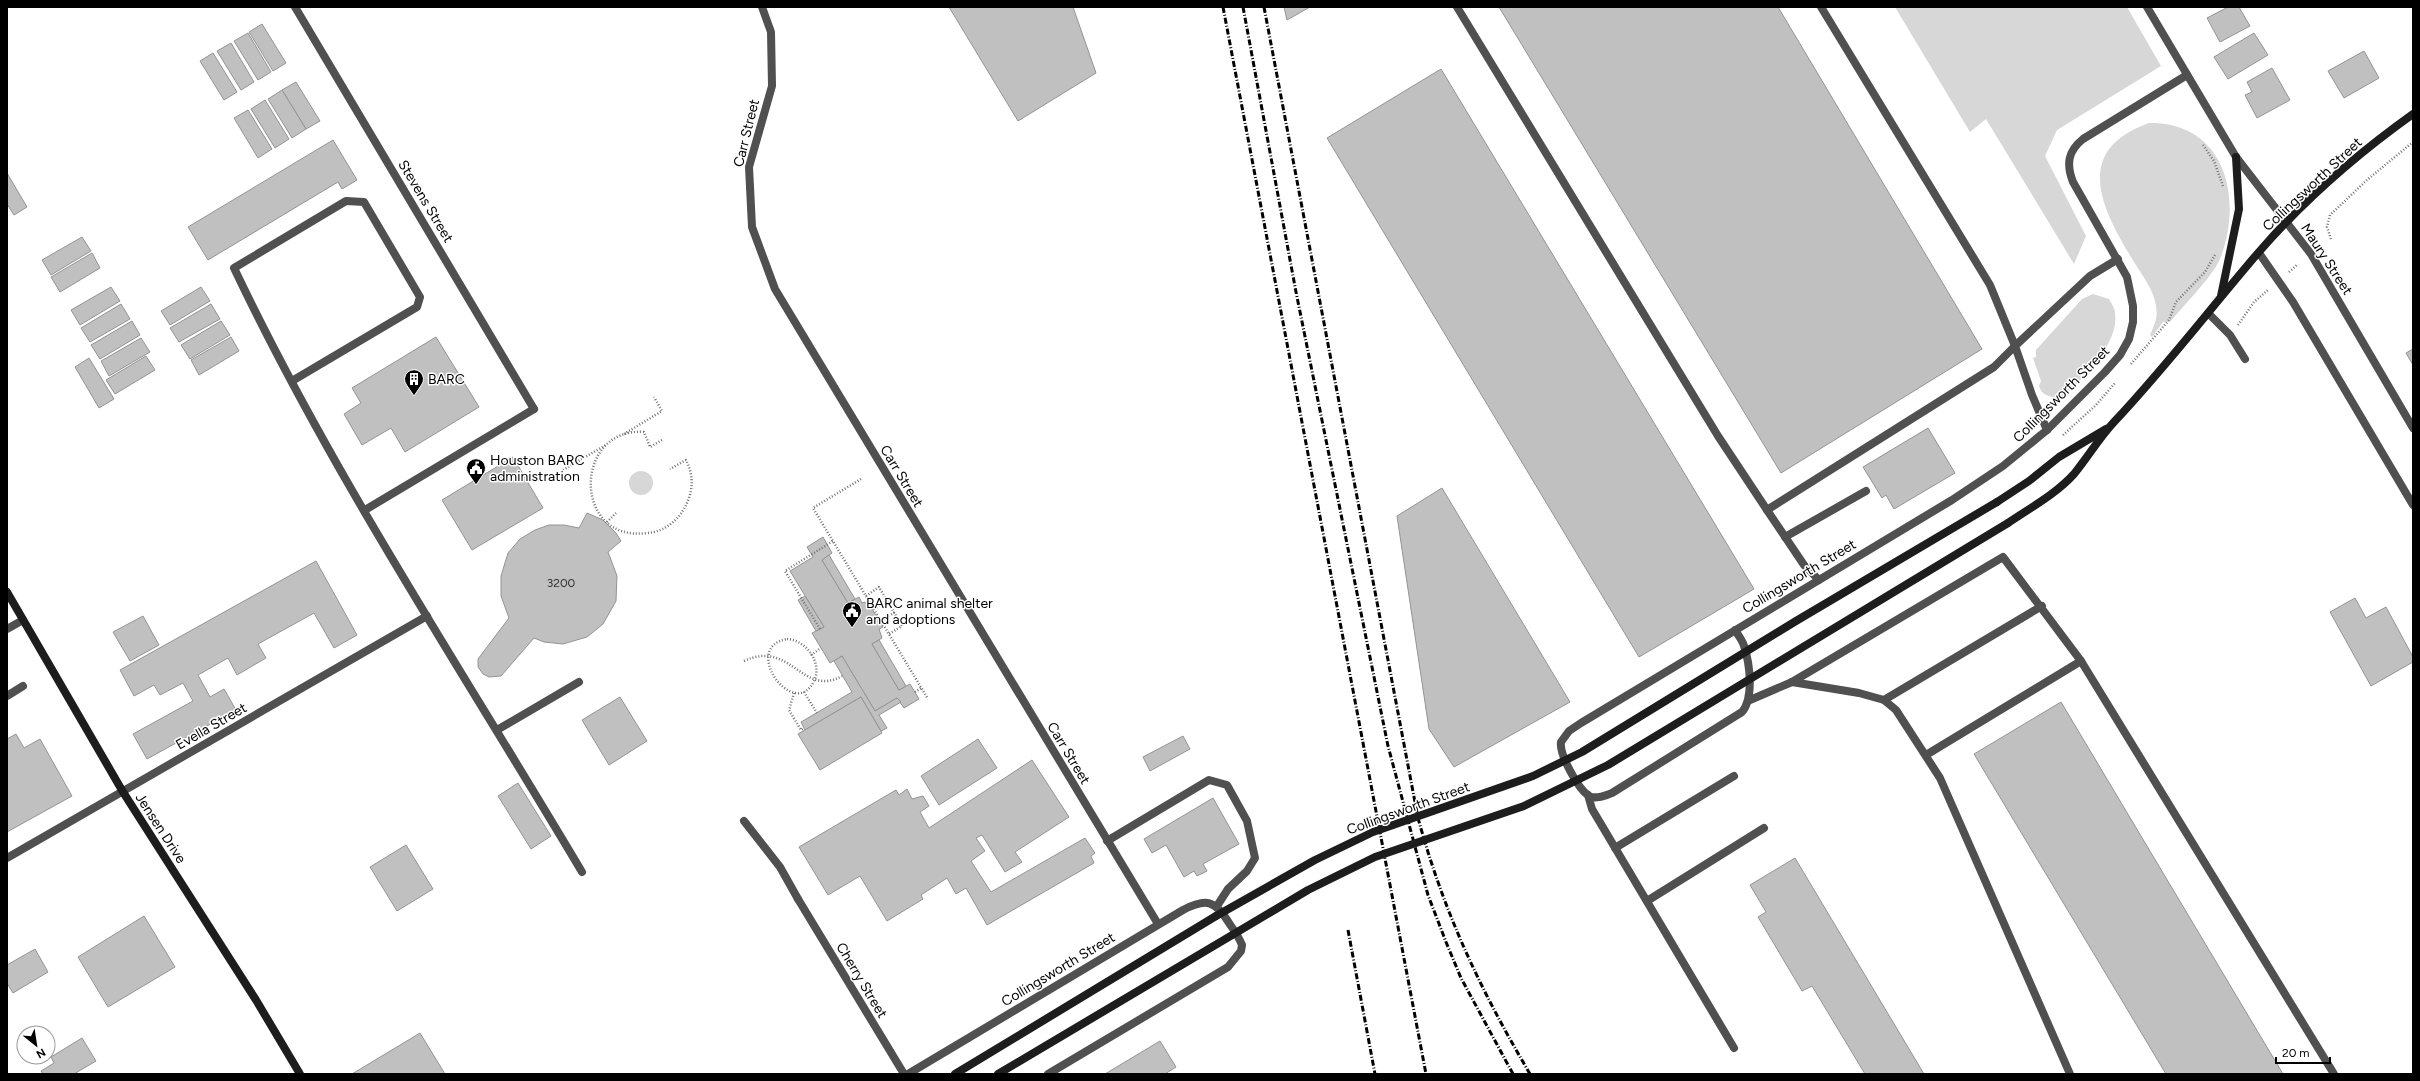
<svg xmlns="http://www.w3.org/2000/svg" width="2420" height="1081" font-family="Figtree,sans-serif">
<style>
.green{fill:#d7d7d7}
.building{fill:#c0c0c0;stroke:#949494}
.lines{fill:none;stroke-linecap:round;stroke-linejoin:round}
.path{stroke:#727272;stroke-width:2.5;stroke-dasharray:1 2;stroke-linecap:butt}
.lane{stroke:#505050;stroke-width:8}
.street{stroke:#505050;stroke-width:8}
.secondary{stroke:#1d1d1d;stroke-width:8}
.rail{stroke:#000;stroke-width:3;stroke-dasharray:6 2 1 2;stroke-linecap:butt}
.secondary-bridge{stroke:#1d1d1d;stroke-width:8}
.labels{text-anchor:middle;stroke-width:3;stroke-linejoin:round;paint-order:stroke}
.number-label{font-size:12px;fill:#303030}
.street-label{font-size:14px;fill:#000;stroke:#fff}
.poi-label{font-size:14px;fill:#000;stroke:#fff;text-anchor:start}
</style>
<rect width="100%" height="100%" fill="#fff"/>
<g class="green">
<polygon points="1895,7 2127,7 2161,66 2057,130 2045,156 2086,236 2074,264 1986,119 1970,132"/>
<path d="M2149 123C2225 122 2244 198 2220 259 2212 277 2184 305 2171 321L2163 322 2152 337 2150 335C2155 324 2158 317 2156 306 2154 290 2142 275 2134 262 2103 211 2070 151 2149 123Z"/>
<path d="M2093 294 2109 299C2111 303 2115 308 2115 313 2120 343 2082 379 2063 397 2053 398 2042 397 2039 386L2041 381 2033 358 2036 357V350L2082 299Z"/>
<circle cx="641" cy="483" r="12"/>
</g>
<g class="building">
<polygon points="949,7 1073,7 1096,73 1018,121"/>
<polygon points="1284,7 1310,7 1287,20"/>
<polygon points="1499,7 1778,7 1982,349 1781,473"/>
<polygon points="2228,7 2239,7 2250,26 2220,42 2207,18"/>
<polygon points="262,24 286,63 273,71 249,32"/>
<polygon points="248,33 271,72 258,80 234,41"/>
<polygon points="2254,33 2268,55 2228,79 2214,57"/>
<polygon points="231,43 254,82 241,90 217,51"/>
<polygon points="2364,51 2379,78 2344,98 2328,71"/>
<polygon points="213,53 237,92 224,100 200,61"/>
<polygon points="2272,68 2290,100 2257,118 2245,95 2252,92 2247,82"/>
<polygon points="1441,69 1754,589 1639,657 1327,138"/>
<polygon points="296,82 320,121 306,129 282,90"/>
<polygon points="282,90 306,129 292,138 268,99"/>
<polygon points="265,100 289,139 275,148 251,109"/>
<polygon points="248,110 272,149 258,158 234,118"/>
<polygon points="333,140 357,180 342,189 338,182 208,260 188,227"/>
<polygon points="7,173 27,207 14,215 7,204"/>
<polygon points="82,237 91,251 51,275 42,260"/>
<polygon points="92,253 100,268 60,292 51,277"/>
<polygon points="111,287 120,301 80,325 71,310"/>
<polygon points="201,287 210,301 170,325 161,311"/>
<polygon points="121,304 130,319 90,342 81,328"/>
<polygon points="211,304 220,319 179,342 170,328"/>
<polygon points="132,321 140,335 100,359 91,345"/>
<polygon points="221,321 230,335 190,359 181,345"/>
<polygon points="231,337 239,351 199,375 191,360"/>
<polygon points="436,337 479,407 405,452 391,428 362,445 344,414 361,403 352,388"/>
<polygon points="141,338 150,352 109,376 101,361"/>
<polygon points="2413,349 2413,365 2406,353"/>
<polygon points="146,356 155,370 115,394 106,380"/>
<polygon points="89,358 114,399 99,408 75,367"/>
<polygon points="1928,428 1955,473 1894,509 1886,495 1882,498 1863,467"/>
<polygon points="513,457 543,508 472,550 442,500"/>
<polygon points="1442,488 1570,702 1454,767 1429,729 1397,516"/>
<polygon points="587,513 603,520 616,533 621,541 608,552 617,576 616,601 603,624 587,637 563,644 544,642 534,638 501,676 489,677 483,674 478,667 478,659 509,618 501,596 501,576 508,553 520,539 535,530 549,525 564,525 579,528"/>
<polygon points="823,537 832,553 822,560 848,603 859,597 862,603 865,602 867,605 869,604 883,627 879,629 882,638 872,644 899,690 910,684 919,699 904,708 897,698 875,711 842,656 830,663 812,633 824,627 790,571 813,557 807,547"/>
<polygon points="829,555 855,599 848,603 822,560"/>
<polygon points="316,561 357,635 334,648 314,613 258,644 266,658 237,675 228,658 198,675 210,697 224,689 236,710 147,759 133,734 193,701 183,683 160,695 154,685 134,696 120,670"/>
<polygon points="805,596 824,627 816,631 798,600"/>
<polygon points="2355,598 2366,618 2386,607 2413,657 2413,662 2371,686 2330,612"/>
<polygon points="143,616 159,645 130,661 113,632"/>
<polygon points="879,640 906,686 899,690 872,644"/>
<polygon points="842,656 875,711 897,698 901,702 879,715 887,728 881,731 861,697 805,730 801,722 852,692 834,661"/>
<polygon points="620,697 647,741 609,765 582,720"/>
<polygon points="861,697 882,733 820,770 798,734"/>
<polygon points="2061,702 2283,1074 2166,1074 1974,754"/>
<polygon points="16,734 24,748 40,739 72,796 7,832 7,739"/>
<polygon points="1183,736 1190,749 1150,771 1143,757"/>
<polygon points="978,739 997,768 939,805 921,776"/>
<polygon points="1032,760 1069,817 1015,852 1022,862 1005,872 982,835 976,838 985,851 971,861 991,892 1085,838 1095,853 1091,856 1094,863 987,925 966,888 956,894 947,878 921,895 923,899 887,921 860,876 828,895 799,847 896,790 899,795 907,789 912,799 923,796 929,806 920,812 929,828"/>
<polygon points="518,783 551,836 531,849 498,796"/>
<polygon points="1213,798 1239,844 1203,864 1207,871 1197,876 1194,871 1184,877 1166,845 1152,853 1144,839"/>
<polygon points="406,845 433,889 397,911 370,867"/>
<polygon points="1795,858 1924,1074 1865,1074 1812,986 1802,991 1758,917 1766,912 1750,885"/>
<polygon points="144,916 175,967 108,1007 78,957"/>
<polygon points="35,949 48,972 13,993 7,983 7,965"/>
<polygon points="420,1033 445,1074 352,1074"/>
<polygon points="82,1038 96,1061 74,1074 43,1074 41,1071 54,1063 51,1057"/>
<polygon points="1160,1041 1176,1067 1165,1074 1105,1074"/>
</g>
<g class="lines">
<g class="path">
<polyline points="2203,145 2214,161 2223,186"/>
<polyline points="2331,239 2327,227 2330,215 2367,180 2413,142"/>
<polyline points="2289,272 2298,264"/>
<polyline points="2238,325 2254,302 2268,290"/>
<polyline points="2131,364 2169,320 2176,302 2205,272 2215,255"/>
<polyline points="624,434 662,411 654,397"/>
<polyline points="2063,435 2096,405 2115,383"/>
<path d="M662 440 650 447 644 432C573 427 572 543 647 533 661 532 674 524 682 512 693 495 695 478 686 460L670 469"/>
<polyline points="563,470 606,445"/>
<polyline points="861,479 813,508 928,699"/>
<polyline points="607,522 616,513"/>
<polyline points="866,596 879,587 902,626 889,634"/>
<polyline points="874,609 887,601"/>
<polyline points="881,621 895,612"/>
<polyline points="820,629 785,571 833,541"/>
<path d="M787 639C806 640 823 663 814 681 794 722 740 647 787 639Z"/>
<polyline points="811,655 821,648"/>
<path d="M744 661C791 639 802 698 842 676"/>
<polyline points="804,692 817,713"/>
<polyline points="915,692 921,688"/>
<polyline points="794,693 789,710 801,730 804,728"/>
</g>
<g class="lane">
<polyline points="1457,7 1718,436 1767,510 1804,565 1819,580"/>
<polyline points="1821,7 1990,285 2015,346 2090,276 2118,259"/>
<polyline points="2259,253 2293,302 2413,505"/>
<polyline points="2208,313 2230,335 2245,359"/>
<path d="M292 381 417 307 420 297 364 202 346 201 234 268C334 478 464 673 582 872"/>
<polyline points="365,510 534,409"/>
<polyline points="1767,510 1994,367 2015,346 2032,395 2047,430"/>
<polyline points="1785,537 1866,491"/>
<polyline points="7,629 23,620"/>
<polyline points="1792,682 1859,693 1884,700 1896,710 1940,778 2070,1074"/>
<polyline points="7,696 23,686"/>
<polyline points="1750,700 1792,682 2003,557 2081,661 2334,1074"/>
<polyline points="1884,700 2042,606"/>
<polyline points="497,730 579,682"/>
<polyline points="1926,755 2081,661"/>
<polyline points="1588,795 1592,809 1734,1048"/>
<polyline points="744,821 780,867 798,899"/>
<polyline points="1107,841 1209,780 1227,785 1247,821 1255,858 1247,871 1228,889 1217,906"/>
<polyline points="1615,848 1734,776"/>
<polyline points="1647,901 1764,828"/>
</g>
<g class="street">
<polyline points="295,7 534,409"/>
<polyline points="762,7 771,32 772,86 749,167 752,227 775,289 1158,924"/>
<polyline points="2147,7 2236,157 2311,254 2413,428"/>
<path d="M1735 630C1738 635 1743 641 1744 646 1750 664 1754 698 1742 712L1612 793C1606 795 1596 800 1589 796 1578 789 1559 754 1561 742L1569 731 1581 723 1952 500 2003 466 2047 430 2105 372 2120 355 2129 339 2133 322V306L2127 277 2073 182C2066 164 2068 151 2083 139L2187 75"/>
<polyline points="7,858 427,616"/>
<polyline points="798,899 904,1074"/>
<path d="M908 1074 1183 910C1206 898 1215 900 1229 923 1234 930 1239 937 1242 945L1241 951 1228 967 1048 1074"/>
</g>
<g class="secondary">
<polyline points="2221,296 2239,209 2236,157"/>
<polyline points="1997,502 2029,481 2059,457 2106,429"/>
<path d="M2008 523C2030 508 2056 494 2074 474 2088 457 2099 438 2114 422 2165 368 2210 309 2258 253 2303 201 2357 154 2413 114"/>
<polyline points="7,592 123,792 256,1000 300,1074"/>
<polyline points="955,1074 1216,916"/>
</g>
<g class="rail">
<polyline points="1223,7 1426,1074"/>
<polyline points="1243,7 1296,292 1388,746 1428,895 1446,942 1461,978 1513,1074"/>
<path d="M1264 7 1418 818C1444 913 1480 989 1530 1074"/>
<polyline points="1348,930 1375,1074"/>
</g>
<g class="secondary-bridge">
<polyline points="1216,916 1315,860 1373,832 1533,776 1582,752 1796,621 1997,502"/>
<polyline points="998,1074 1308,890 1375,857 1524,806 1608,765 2008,523"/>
</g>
</g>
<defs>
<symbol id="building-pin" viewBox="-11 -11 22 30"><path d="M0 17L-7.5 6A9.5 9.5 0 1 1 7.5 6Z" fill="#000" stroke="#fff"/><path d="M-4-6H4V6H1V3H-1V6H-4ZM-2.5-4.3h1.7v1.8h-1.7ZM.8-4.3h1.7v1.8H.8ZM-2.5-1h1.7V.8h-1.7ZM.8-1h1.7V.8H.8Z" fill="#fff"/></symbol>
<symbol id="civic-pin" viewBox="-11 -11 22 30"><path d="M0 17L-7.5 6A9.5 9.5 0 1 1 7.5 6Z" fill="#000" stroke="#fff"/><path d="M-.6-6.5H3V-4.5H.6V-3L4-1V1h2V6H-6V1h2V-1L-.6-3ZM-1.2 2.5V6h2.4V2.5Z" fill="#fff"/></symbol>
</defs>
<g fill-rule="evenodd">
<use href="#building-pin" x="403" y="368" width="22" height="30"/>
<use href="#civic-pin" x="465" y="457" width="22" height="30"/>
<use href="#civic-pin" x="841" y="600" width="22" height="30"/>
</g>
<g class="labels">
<g class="number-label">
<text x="561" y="587">3200</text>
</g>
<g class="street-label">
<text transform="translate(746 133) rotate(-76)" y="5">Carr Street</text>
<text transform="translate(2312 184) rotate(-43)" y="5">Collingsworth Street</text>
<text transform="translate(426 201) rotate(59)" y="5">Stevens Street</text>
<text transform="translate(2327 259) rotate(57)" y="5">Maury Street</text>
<text transform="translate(2061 394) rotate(-45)" y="5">Collingsworth Street</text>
<text transform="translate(902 476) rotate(59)" y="5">Carr Street</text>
<text transform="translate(1799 576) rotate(-31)" y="5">Collingsworth Street</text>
<text transform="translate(211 726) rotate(-30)" y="5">Evella Street</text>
<text transform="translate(1069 753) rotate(59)" y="5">Carr Street</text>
<text transform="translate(1408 808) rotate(-20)" y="5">Collingsworth Street</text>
<text transform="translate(161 828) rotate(57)" y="5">Jensen Drive</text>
<text transform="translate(1058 969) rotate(-31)" y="5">Collingsworth Street</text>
<text transform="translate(862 980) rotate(59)" y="5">Cherry Street</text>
</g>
<g class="poi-label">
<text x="428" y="384">BARC</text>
<text x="490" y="465">Houston BARC<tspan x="490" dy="16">administration</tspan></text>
<text x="866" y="608">BARC animal shelter<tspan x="866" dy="16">and adoptions</tspan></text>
</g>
</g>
<rect width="2420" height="1081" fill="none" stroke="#000000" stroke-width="16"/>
<g transform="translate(36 1045) rotate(150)"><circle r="19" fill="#ffffff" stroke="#999999"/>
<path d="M0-3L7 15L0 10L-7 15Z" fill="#000000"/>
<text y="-6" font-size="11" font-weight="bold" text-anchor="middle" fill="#000000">N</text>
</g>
<path d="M2276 1057v6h54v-6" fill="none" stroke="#000000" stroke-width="2"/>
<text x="2282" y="1057" font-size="12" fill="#000000" stroke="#ffffff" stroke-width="3" paint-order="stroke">20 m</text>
</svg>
